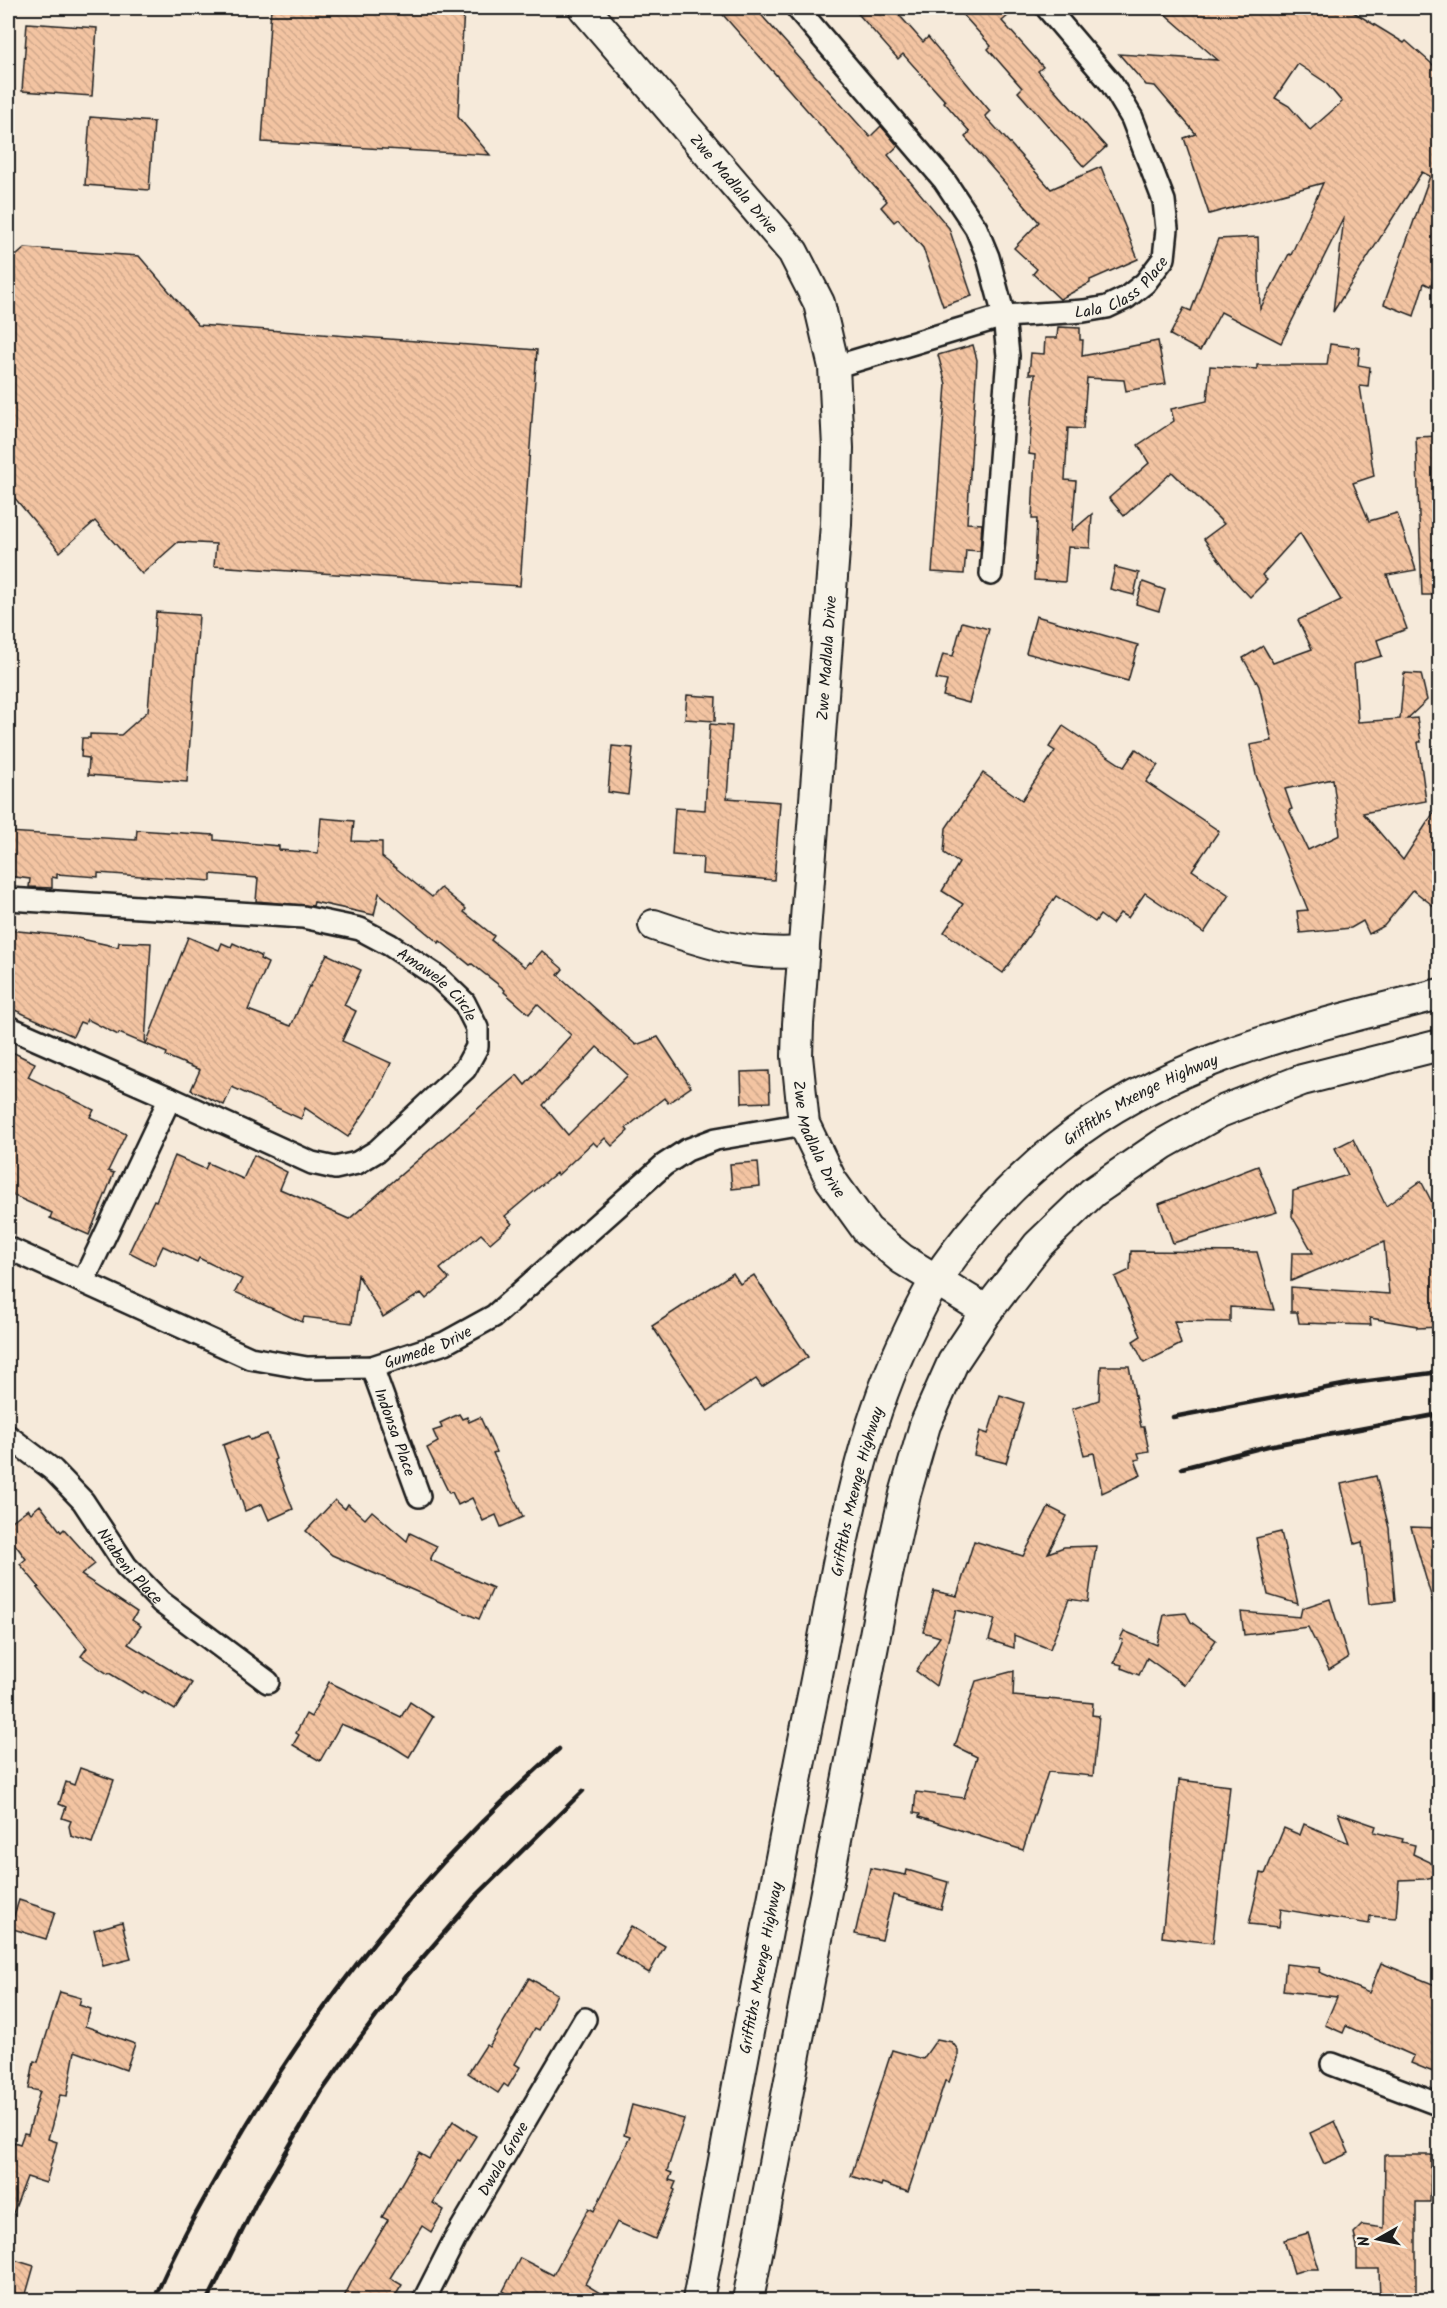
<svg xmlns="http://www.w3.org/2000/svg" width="1447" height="2308" font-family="Kalam,sans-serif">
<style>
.building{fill:url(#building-back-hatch);stroke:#1c1c1c;stroke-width:1.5;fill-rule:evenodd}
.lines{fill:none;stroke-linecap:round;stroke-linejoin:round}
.street-casing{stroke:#1c1c1c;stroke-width:26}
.secondary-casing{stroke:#1c1c1c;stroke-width:34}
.street{stroke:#f7f3e8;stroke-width:21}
.secondary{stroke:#f7f3e8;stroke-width:30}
.rail{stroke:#1c1c1c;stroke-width:4.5}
.labels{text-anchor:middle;stroke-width:4.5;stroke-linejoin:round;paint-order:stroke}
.street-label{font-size:16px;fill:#1c1c1c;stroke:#f7f3e8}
</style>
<defs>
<pattern id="building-back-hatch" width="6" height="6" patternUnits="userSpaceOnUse" patternTransform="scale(1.5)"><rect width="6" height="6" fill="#f3c4a2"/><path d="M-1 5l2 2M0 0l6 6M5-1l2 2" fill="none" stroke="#d0a88b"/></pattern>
</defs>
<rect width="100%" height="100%" fill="#f6eada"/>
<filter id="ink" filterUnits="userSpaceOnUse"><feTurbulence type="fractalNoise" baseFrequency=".0167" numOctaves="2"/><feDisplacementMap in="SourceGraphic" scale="12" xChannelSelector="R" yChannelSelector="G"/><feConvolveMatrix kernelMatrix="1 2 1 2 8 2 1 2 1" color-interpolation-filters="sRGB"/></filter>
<g filter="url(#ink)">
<g class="building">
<polygon points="271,8 464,8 458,117 490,155 262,142"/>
<polygon points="717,8 755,8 870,137 881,126 898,146 888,155 949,228 972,296 943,306 923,248 898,219 894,222 881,207 887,201"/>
<polygon points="853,8 893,8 923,42 928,37 990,111 985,116 1051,189 1101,167 1138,259 1090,280 1090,283 1060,299 1033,274 1037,269 1014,248 1039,222 965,137 970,132 944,102 945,101 903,54 898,59"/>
<polygon points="957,8 1017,8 1002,21 1043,67 1038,71 1106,147 1084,167 1018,92 1022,88 988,49 991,46"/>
<path d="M1158 8H1347L1404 43 1406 41 1440 71V267L1430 286 1424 283 1414 316 1384 304 1430 176 1422 172 1333 312 1344 217 1281 343 1221 312 1200 351 1170 335 1184 308 1191 311 1218 239 1258 237 1260 309 1289 254 1291 255 1323 183 1209 214 1184 138 1196 134 1155 86 1146 85 1119 54 1218 60ZM1298 64 1325 82 1342 102 1310 130 1289 106 1275 98Z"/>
<polygon points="27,23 97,28 92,96 22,91"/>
<polygon points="90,117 154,122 149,190 85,185"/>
<polygon points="25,248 139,256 198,325 537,350 520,586 214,566 216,544 178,542 142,574 95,521 60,552 8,490 8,263"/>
<polygon points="1058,327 1080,328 1080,340 1083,340 1082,356 1158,341 1166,384 1126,391 1124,380 1087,378 1083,429 1068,428 1065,480 1076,481 1072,531 1092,514 1090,548 1068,547 1065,582 1034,580 1037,519 1032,519 1035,455 1029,454 1035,374 1029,374 1031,353 1044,354 1045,338 1057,338"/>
<path d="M1330 344 1360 348 1358 365 1370 367 1368 387 1360 386 1374 476 1353 483 1369 521 1397 513 1416 570 1387 575 1407 629 1377 640 1382 656 1354 664 1358 722 1400 719 1404 673 1421 674 1427 700 1407 719 1417 718 1421 742H1418L1426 801 1363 813 1403 860 1440 803V911L1413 890 1384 926 1369 934 1363 921 1351 928 1300 933 1297 911 1308 910 1272 823 1273 822 1256 775 1250 745 1272 741 1259 686 1243 658 1263 646 1273 663 1312 649 1298 620 1341 600 1300 533 1262 575 1267 580 1250 597 1233 579 1204 539 1224 524 1172 472 1124 516 1109 498 1149 463 1138 445 1174 421 1171 409 1207 401 1210 366 1257 369V365H1327ZM1333 779 1340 835 1308 850 1289 810 1292 809 1285 789Z"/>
<polygon points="973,345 977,360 967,523 982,524 980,551 966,550 964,574 932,572 946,384 938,355"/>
<polygon points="1440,436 1440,595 1422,595 1416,437"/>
<polygon points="1115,567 1139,573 1134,595 1110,589"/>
<polygon points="1143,582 1165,590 1159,611 1136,604"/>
<polygon points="156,612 199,615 187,782 88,775 89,758 81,757 82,738 90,738 90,734 121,735 148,711"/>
<polygon points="1036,616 1138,645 1128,681 1026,653"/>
<polygon points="962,622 989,629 969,703 943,696 947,681 936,679 943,654 953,656"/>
<polygon points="687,695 716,697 715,721 685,719"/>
<polygon points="710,724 732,726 727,798 780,802 774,880 702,874 703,857 672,855 675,808 705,810"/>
<polygon points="1063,726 1124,767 1136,749 1158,765 1146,782 1219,831 1192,870 1229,895 1204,933 1145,893 1128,918 1120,913 1112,924 1100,915 1095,922 1056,896 1003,973 944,932 963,904 942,891 959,863 944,853 946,828 983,773 1022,800 1055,751 1049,747"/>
<polygon points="612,746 633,748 628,795 608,792"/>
<path d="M321 818 354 821 352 841 382 842V857L432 897 441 888 466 909 464 912 494 936 491 940 525 967 529 962 531 963 542 951 563 969 558 975 636 1045 658 1037 691 1087 668 1103 664 1098 626 1128 628 1131 612 1146 605 1138 597 1146 593 1142 558 1175 556 1173 505 1216 512 1224 490 1243 481 1234 440 1269 449 1279 426 1299 421 1293 383 1317 358 1275 352 1323 304 1317 302 1322 235 1292 242 1279 199 1258 197 1262 163 1246 154 1265 129 1252 154 1200 156 1201 175 1156 205 1169 208 1163 243 1179 254 1155 287 1172 280 1189 349 1219 517 1075 525 1085 571 1035 537 1004 529 1014 504 992 505 990 472 964 470 965 440 941 439 943 379 893 374 915 314 902 313 906 256 901 258 878 211 874V881L98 873V877L57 874V878L52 877V888L29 887 30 879 8 876V832L136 840 137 830 214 835V840L279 846V850L318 853ZM597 1047 628 1075 568 1135 543 1105Z"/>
<polygon points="8,930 68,936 118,947 119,942 151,943 145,1044 119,1033 118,1035 87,1019 85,1024 80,1022 73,1036 8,1007"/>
<polygon points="188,937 219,950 222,943 231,947 233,943 261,956 260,959 268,963 248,1010 291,1026 309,986 310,987 327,954 361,970 344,1005 356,1011 342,1041 391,1063 375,1097 348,1137 305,1108 301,1119 232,1087 224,1105 191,1090 200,1070 166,1056 167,1053 146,1044"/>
<polygon points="8,1050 35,1063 28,1077 94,1110 90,1117 126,1134 108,1171 114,1173 89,1235 50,1218 52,1213 8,1193"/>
<polygon points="769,1071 770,1102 742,1103 741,1072"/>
<polygon points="1353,1139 1386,1206 1421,1181 1440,1218 1440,1327 1417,1328 1417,1326 1370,1318 1371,1325 1299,1323 1297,1312 1291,1312 1291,1287 1389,1294 1384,1242 1291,1281 1292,1253 1313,1253 1292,1216 1293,1191 1348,1175 1335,1148"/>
<polygon points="758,1162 760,1186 732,1189 730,1164"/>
<polygon points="1258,1166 1277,1212 1173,1243 1159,1204"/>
<polygon points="1131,1251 1257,1252 1274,1310 1230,1307 1230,1322 1174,1321 1181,1344 1144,1363 1133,1341 1141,1336 1115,1277 1130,1270"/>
<polygon points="733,1273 740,1284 754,1275 808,1357 762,1387 756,1379 708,1411 652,1326"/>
<polygon points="1101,1366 1129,1366 1141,1427 1144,1427 1149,1451 1138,1453 1140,1459 1135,1460 1141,1475 1102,1493 1094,1453 1084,1455 1072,1409 1099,1400"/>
<polygon points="1000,1395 1024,1403 1006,1463 974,1455 980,1431 988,1434"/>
<polygon points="459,1414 462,1419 467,1417 469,1422 480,1417 496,1452 493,1453 523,1517 501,1527 496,1515 483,1521 472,1498 458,1505 452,1492 449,1493 427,1448 438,1442 433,1431 442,1428 440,1423"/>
<polygon points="267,1434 276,1459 274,1460 293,1509 269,1520 262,1504 245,1511 223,1445 248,1436 250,1440"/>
<polygon points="1376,1476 1389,1528 1395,1601 1369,1604 1362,1542 1355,1544 1341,1484"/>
<polygon points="335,1500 345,1509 348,1504 365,1519 372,1511 407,1541 410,1533 437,1546 430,1560 493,1588 479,1619 332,1555 306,1531"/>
<polygon points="40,1505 61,1532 64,1529 95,1564 81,1575 137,1612 132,1620 141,1626 128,1644 192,1683 175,1710 144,1691 142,1693 109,1673 108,1674 81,1656 87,1648 37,1588 39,1587 20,1564 26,1559 8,1535 8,1524 28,1509 31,1513"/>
<polygon points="1049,1507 1067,1516 1048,1553 1064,1547 1096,1546 1088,1602 1069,1599 1050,1649 1014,1635 1014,1648 989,1640 995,1619 956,1610 936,1686 916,1671 940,1637 923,1632 934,1591 957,1596 974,1541 1023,1556"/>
<polygon points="1411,1527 1440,1528 1440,1605 1434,1606"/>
<polygon points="1281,1532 1298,1604 1268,1595 1256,1538"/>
<polygon points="1330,1599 1348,1658 1329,1670 1308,1627 1244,1635 1241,1612 1300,1617 1302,1608"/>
<polygon points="1186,1613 1191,1622 1216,1640 1185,1685 1147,1658 1139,1675 1121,1668 1122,1665 1114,1663 1123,1640 1120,1639 1124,1631 1157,1645 1164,1615"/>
<polygon points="1014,1671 1013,1696 1093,1703 1092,1715 1099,1716 1093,1776 1048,1772 1023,1850 919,1817 920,1814 914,1813 916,1792 964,1798 977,1757 955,1746 976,1681"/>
<polygon points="329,1682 401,1717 410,1702 433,1717 409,1757 387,1743 341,1724 320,1761 293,1745 299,1735 296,1733 306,1714 311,1717"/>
<polygon points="80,1768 114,1780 92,1843 71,1836 69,1826 71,1821 62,1818 66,1807 59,1804 66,1782 74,1785"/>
<polygon points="1179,1780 1230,1786 1213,1943 1162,1937"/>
<polygon points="1338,1813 1376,1826 1374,1832 1403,1839 1402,1842 1415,1845 1413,1854 1430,1862 1437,1876 1424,1879 1399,1880 1396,1918 1370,1916 1369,1924 1281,1909 1279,1927 1249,1924 1261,1873 1265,1874 1284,1828 1300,1835 1304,1824 1349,1843"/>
<polygon points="870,1868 906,1875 907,1870 948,1882 941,1909 893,1895 882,1940 855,1934"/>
<polygon points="19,1900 55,1912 46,1939 10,1928"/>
<polygon points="122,1922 131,1959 103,1966 94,1930"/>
<polygon points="631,1926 665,1946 649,1973 615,1953"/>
<polygon points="1381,1963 1440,1987 1440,2060 1433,2072 1411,2063 1414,2056 1346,2026 1343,2033 1325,2025 1337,1997 1283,1991 1286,1964 1320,1968 1319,1972 1369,1993"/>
<polygon points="529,1978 557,1994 539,2030 535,2028 515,2064 520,2067 508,2087 504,2084 498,2093 468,2073 486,2045 489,2047"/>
<polygon points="60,1992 81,1998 79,2005 91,2009 85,2026 135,2044 126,2070 75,2051 67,2096 60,2095 48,2139 57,2142 46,2183 27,2177 9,2224 8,2224 8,2166 14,2142 20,2144 24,2133 28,2134 40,2091 29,2089 34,2061 38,2062"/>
<polygon points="937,2039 952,2042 958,2050 958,2059 949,2082 945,2081 908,2192 882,2183 881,2186 851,2176 892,2050 923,2059"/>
<polygon points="632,2105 684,2119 667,2171 672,2173 669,2180 676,2182 673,2189 675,2190 655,2239 617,2222 585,2284 613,2301 520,2301 503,2291 520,2258 553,2275 589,2208 594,2211 630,2137 624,2135"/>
<polygon points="453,2121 476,2136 460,2161 458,2160 433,2203 444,2210 437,2222 431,2232 422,2226 390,2278 402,2285 392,2301 342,2301 355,2275 388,2220 382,2217 419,2153 429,2159"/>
<polygon points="1335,2121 1349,2153 1324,2164 1310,2133"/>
<polygon points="1385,2155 1431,2155 1430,2202 1416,2202 1416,2301 1380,2301 1379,2269 1357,2269 1357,2246 1354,2233 1362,2225 1384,2228"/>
<polygon points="1308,2233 1319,2269 1307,2269 1294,2273 1284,2240"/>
<polygon points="8,2258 34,2266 24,2301 8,2301"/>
</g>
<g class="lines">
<defs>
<g id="street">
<polyline points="797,8 944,180 976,228 988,257 1004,316 1008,356 991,574"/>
<path id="s1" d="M834 367 1004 316 1084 311 1107 307 1126 298 1145 283 1164 258 1167 229 1164 201 1132 118 1111 83 1047 8"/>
<path id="s2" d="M8 899 303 917 360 929 390 945 438 977 464 1002 477 1028V1047L465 1069 377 1151 357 1163 335 1168 312 1163 170 1098 8 1027"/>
<path id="s3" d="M8 1248 250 1358 307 1368 372 1367 445 1343 494 1316 664 1165 687 1150 716 1139 804 1124"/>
<polyline points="83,1282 170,1098"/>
<path id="s4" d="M372 1367 419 1496"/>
<path id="s5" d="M8 1436 53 1470 83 1501 126 1566 161 1602 268 1682"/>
<polyline points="1332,2064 1440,2105"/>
<path id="s6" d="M424 2300 454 2241 585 2019"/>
</g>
<g id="secondary">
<path id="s7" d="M584 8 793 252 819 303 834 367 838 448 836 524 798 1024 797 1056 804 1124 831 1180 867 1230 902 1259 987 1311"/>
<path d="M654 925C710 944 743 956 804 952"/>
<path id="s8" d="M698 2300C736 2097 773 1893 814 1690 837 1575 852 1455 902 1346 912 1325 923 1300 936 1280 969 1230 1012 1184 1059 1146 1168 1058 1306 1028 1440 994"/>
<polyline points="748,2300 883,1593 905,1494 925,1425 953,1362 987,1311 1038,1245 1093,1192 1163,1144 1220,1112 1302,1080 1440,1045"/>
</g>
</defs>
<use href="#street" class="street-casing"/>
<use href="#secondary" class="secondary-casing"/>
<use href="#street" class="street"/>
<use href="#secondary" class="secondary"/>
<g class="rail">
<polyline points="1173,1417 1353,1383 1440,1372"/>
<polyline points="1182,1468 1268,1446 1440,1414"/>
<path d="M154 2300C174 2251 202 2202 229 2155 318 2000 425 1868 559 1749"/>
<polyline points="208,2300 257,2201 322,2091 352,2049 405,1978 475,1897 583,1791"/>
</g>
</g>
</g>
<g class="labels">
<g class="street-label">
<text dy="6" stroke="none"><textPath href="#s7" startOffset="231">Zwe Madlala Drive</textPath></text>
<text dy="6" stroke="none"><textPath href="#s1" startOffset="303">Lala Class Place</textPath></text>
<text transform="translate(826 658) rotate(-86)" y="6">Zwe Madlala Drive</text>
<text dy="6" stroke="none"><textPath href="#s2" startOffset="450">Amawele Circle</textPath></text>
<text dy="6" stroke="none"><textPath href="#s8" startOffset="1328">Griffiths Mxenge Highway</textPath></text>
<text dy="6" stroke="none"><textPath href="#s7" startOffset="1222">Zwe Madlala Drive</textPath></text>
<text dy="6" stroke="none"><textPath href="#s3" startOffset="448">Gumede Drive</textPath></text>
<text dy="6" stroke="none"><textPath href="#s4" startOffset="69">Indonsa Place</textPath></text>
<text dy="6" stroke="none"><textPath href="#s8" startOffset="824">Griffiths Mxenge Highway</textPath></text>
<text dy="6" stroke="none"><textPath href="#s5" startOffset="180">Ntabeni Place</textPath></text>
<text dy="6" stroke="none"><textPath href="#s8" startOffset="338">Griffiths Mxenge Highway</textPath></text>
<text dy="6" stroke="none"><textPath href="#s6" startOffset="162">Dwala Grove</textPath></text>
</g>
</g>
<rect width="1447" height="2308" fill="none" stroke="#f7f3e8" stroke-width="30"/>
<rect x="15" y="15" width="1417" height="2278" fill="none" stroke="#1c1c1c" stroke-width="2" filter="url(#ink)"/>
<g transform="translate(1378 2239) rotate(261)" stroke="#f7f3e8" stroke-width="4.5" paint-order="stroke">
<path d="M0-4.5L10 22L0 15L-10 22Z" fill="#1c1c1c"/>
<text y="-9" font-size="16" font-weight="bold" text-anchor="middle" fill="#1c1c1c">N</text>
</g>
</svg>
